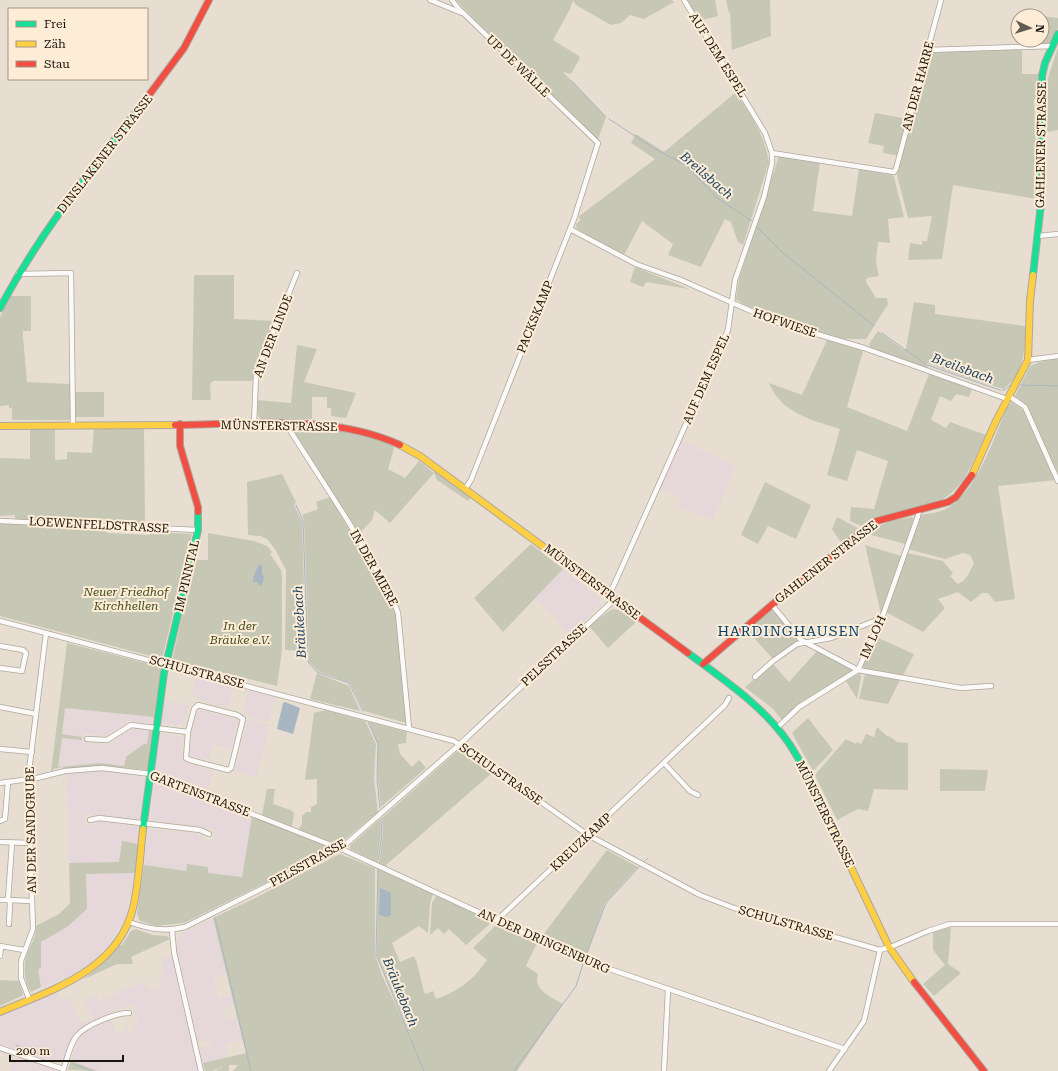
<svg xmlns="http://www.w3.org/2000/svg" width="1058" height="1071" font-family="'Roboto Serif',serif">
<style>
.commercial{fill:#e5d7da}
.green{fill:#c7c7b5}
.water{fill:#a8b6c2}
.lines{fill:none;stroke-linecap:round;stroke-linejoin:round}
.stream{stroke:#a8b6c2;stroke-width:1}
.street-casing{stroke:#aea79d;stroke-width:6}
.fast-casing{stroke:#aea79d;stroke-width:8}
.slow-casing{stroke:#aea79d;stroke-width:8}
.jam-casing{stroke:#aea79d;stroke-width:8}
.street{stroke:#fbfaf8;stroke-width:4.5}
.fast{stroke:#16e098;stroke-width:6}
.slow{stroke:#ffcf43;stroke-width:6}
.jam{stroke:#f24e42;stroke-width:6}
.labels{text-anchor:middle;stroke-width:4;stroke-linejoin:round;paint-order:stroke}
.street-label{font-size:12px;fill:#1a150d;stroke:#fdecd6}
.park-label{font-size:12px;font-style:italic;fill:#414e1e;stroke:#fdecd6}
.water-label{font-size:13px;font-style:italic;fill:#153c5d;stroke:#fdecd6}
.quarter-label{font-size:14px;letter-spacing:1px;fill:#023e6e;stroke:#fdecd6}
</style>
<rect width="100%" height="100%" fill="#e7ded1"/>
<g class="commercial">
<polygon points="683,441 736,467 712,520 679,507 682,498 660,488 680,442"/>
<polygon points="563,569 601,600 599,606 569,636 551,613 535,598"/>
<polygon points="197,675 234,685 228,708 196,699 197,697 192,695"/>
<polygon points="249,690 275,697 269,722 249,717 250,714 243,712"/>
<polygon points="164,699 189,706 183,726 162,723"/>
<polygon points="65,708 154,717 151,723 128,721 105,736 90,734 85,732 82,737 62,734"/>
<polygon points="202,710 234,719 237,722 231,749 213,744 208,760 193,756 190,752 196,714"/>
<polygon points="248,720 269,725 256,777 235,771"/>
<polygon points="132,729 149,730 147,744 125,766 101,763 58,767 61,737 82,740 84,745 88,743 105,745 111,743"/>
<polygon points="162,733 181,737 181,754 185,762 213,771 207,793 154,772 158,736"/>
<polygon points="102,770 146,775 142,817 138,820 86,813 84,825 92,826 99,821 138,827 140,829 138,844 122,842 119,862 69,863 67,772"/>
<polygon points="156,778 252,816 242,877 208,873 208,866 187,864 186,871 144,865 148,833 151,829 199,834 206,841 214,841 215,830 151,820 153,783"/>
<polygon points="86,873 135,873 126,916 110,944 92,962 72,975 41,987 38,969 40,969 41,942 67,927 87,909"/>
<polygon points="213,918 227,974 214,977 218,998 232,996 235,1005 223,1008 226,1020 238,1018 243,1039 226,1043 229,1057 203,1063 199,1048 212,1045 213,1042 210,1040 198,1041 176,944 180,934"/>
<polygon points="172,956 198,1071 98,1071 71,1061 79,1039 88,1031 111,1021 115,1032 118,1031 120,1034 127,1029 122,1018 130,1033 135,1031 133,1027 139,1025 132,1004 94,1020 85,1001 97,996 99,1001 145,981 147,991 162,987 160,975 164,974 161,958"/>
<polygon points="56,991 61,1000 69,997 80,1023 90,1019 91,1022 79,1028 75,1032 63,1061 57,1063 0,1045 0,1015"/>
<polygon points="14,1057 39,1064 57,1071 10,1071"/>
</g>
<g class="green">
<polygon points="456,0 573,0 570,9 553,40 579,56 580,58 571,74 563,72 606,117 598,139 477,22"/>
<polygon points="573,0 672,0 674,2 644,19 630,15 621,23 611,25 576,5"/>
<polygon points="686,0 715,0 718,16 702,20 697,11 693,11"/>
<polygon points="726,0 770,0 771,36 732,50 730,13 729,13"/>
<polygon points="1032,11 1034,12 1034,15 1058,18 1058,28 1050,44 1027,44 1027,40 1042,40 1042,16 1031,16"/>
<polygon points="1022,47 1022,74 1040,74 1039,99 1034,99 1037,199 953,185 942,259 908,260 910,243 922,245 922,241 927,241 932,216 908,218 897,175 929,55 934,53"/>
<polygon points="1058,47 1058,130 1047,132 1048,78"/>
<path d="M735 93C751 112 765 138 769 162L743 245 738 242 731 222 725 219 701 267 668 255 673 244 642 221 624 255 577 229 576 224 581 220 578 217 655 159 631 143 636 134 664 152Z"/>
<polygon points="875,113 908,119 899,156 883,153 884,146 868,143"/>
<polygon points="779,156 820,162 813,211 852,216 859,169 892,175 894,177 904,217 888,219 890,243 878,242 876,262 879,276 867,278 866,282 876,298 887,298 888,304 866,339 844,339 787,322 743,304 736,299 739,279"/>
<polygon points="635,267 689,289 646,282 643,287 630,282"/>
<polygon points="194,275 234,275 234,319 277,321 252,381 213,381 210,384 211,400 192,400"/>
<polygon points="10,296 31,296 31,331 23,331 23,336 27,382 70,384 70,420 12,420 12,408 9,408 9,405 0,406 0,317"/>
<path d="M914 302 935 305V314L1025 326C1025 344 1025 362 1015 378 1012 382 1007 385 1004 389L976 381 926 363 929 370 870 347 869 344 878 331 904 350 906 349Z"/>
<path d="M827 340 863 351 847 407 907 431 929 374 972 389 969 397 956 394 951 401 940 396 931 420 946 428 950 422 986 435C978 449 970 473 960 484 940 510 894 517 864 527L850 521 851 507 874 509 888 461 857 450 847 481 827 475 840 429C812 420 781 413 769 383L802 395Z"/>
<polygon points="297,345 317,349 304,382 356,393 346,418 331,416 331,408 327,408 327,397 312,397 312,419 261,419 258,416 257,400 291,403"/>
<polygon points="1058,358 1058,472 1057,472 1029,410 1025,403 1015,396 1030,366 1040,362"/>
<rect x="75" y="392" width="29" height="25"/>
<path d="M1012 402 1023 410 1056 480 998 486 1015 599 995 602 988 593H982L971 602 958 592 938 599 945 608 923 632 886 612 907 553 943 561 953 573 950 576 958 584C967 580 970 571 974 563L970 555 963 553 945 559 908 549 919 515C927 514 936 513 944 510 975 496 994 439 1006 409Z"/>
<path d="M293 427C312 428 384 431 394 448L388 469 405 478 419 461 434 473 435 470 471 497 468 501 437 480 434 473 390 523 375 510 372 520 359 534 291 428Z"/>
<polygon points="30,429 55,429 55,460 67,459 67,452 92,453 94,429 144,429 145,525 15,519 15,515 0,516 0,458 30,459"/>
<polygon points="282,474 296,502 294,505 302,521 306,651 285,650 286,570 275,549 267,539 260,536 248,535 247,482"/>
<polygon points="765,482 811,505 796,539 768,526 758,544 741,535"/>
<polygon points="330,497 392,602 396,617 408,722 406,723 364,711 350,683 318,671 309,662 304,520 302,515 318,509 316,502"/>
<polygon points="837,517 861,530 842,544 832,529"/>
<polygon points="912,517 914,519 905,544 864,533 890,521"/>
<polygon points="0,523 107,529 107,533 150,535 150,532 192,534 162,659 0,616"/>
<polygon points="208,533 254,541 267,546 272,552 270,554 281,570 282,576 282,650 277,686 196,666 172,662 194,560 208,560"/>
<polygon points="531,544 563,569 503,632 474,598"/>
<polygon points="865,545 901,556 881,614"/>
<polygon points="612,609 621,610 637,621 608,648 589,626"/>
<polygon points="773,609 798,639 797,642 773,659 747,630"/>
<polygon points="876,637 914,654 903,676 865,670 863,666"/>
<polygon points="67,643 161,667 154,717 65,708 62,734 82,737 82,740 62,738 58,767 101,763 124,766 126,757 144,744 147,744 149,730 152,731 147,770 106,766 65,769 63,767 53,769 53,772 51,772"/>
<polygon points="818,650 852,669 852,672 803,701 782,720 773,709 745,687 773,664 789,682"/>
<polygon points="317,673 349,686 360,711 310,699"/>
<polygon points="860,673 861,677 857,699 846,681"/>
<polygon points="865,674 900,680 888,704 859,699"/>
<polygon points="325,710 365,721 376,744 374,779 378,812 342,842 334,843 298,830 302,824 302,816 306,812 311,812 311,807 317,804 317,779 305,780 314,713"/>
<polygon points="808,718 833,750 813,771 792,733"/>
<polygon points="369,722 407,732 406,743 398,744 400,754 412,767 419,760 426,768 381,807 378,779 378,745"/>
<polygon points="877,727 888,737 889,736 897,742 908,743 908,790 874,789 868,811 858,809 837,820 815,775 846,739 856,744 857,742 861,744 866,734 874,737"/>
<polygon points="461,748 493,772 385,866 379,863 383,834 382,818"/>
<polygon points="940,769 988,770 985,791 940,791"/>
<polygon points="267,789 275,789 273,804 291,810 294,813 292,827 262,815"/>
<polygon points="252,816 332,847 332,850 184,923 156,926 140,921 137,914 144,865 186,871 187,864 208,867 208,873 242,877"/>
<polygon points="380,819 381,834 377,862 350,849 350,846"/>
<path d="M122 841 138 844 135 873 86 874 87 909 67 927 41 942V968L38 969 41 987 31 992C24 982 23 965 27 954 31 944 36 938 36 926L59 914 70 903 69 863 119 862Z"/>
<polygon points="607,850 638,867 605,903 585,959 540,939"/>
<path d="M340 854 375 868V954L381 973 417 1052 377 955 378 869 433 894 430 903 428 933 419 926 392 943 400 962 414 956C420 969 420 980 425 994L433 991 436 999C459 991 473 980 487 960L473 948 498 923 538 941 526 966 538 974C533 990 551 997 563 1004L517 1071H233L238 1065H229V1071H215L225 1066 212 1071H205L203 1063 246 1053 213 918 255 898Z"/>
<polygon points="437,895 491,920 492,922 466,945 449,929 444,934 438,928 430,935 432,903"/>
<polygon points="951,927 948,964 961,973 934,996 923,984 945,965 933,950 933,931"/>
<polygon points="135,929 153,935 167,936 170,939 131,957 133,964 117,964 84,979 101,965 120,945 122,945 131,931"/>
<polygon points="0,980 19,981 23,995 0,1006"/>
<polygon points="71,1061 98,1071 68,1070"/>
</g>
<g class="water">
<path d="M259 564 262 566V573L264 577 261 587 257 582H253C253 575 257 570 259 564Z"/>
<polygon points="285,702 300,708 293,734 277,729 283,703"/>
<polygon points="380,888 391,893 391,915 386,917 379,915"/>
</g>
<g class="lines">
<g class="stream">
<polyline points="572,81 605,116"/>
<polyline points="609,119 655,149 686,165 717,198 752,221"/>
<polyline points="756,226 782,252 874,326"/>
<polyline points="882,333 927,365 1000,390"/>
<polyline points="1021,385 1058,386"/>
<polyline points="1002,390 1005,390 1010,385"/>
<polyline points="296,505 303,521 308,662 317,672 349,683 363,711"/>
<polyline points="368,722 378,744 377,779 380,808"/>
<polyline points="378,861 382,835 381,819"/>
<polyline points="645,861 648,858"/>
<polyline points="378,869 376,954 424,1071"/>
<polyline points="215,918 251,1071"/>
<polyline points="585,958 606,903 639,867"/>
<polyline points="16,1045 27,1051 42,1054"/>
<polyline points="73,1064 92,1071"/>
<polyline points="514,1071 576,986 583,964"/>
</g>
<defs>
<g id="street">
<polyline points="430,0 462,13"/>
<polyline points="452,0 458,8 598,143 574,219 471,480 465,489"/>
<polyline points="928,50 1052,46"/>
<polyline points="772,153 894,172 896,169 941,0"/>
<polyline points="570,229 636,264 681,280 776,322 864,348 1007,399"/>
<polyline points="1038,236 1058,234"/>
<polyline points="18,274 71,273 73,425"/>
<polyline points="1028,360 1058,356"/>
<polyline points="1009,396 1025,407 1058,481"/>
<polyline points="254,424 256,375 297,273"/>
<polyline points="288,424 291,432 348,521 392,597 398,613 409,728"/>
<polyline points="0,521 198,530"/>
<polyline points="608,595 613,587 728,330 735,280 764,197 772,163 772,153 765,133 684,0"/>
<polyline points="772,605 801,640 858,670 961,688 991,686"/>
<polyline points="0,621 454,741 588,835 700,895 734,908 880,950 893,946 928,931 950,924 1058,924"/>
<polyline points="0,646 23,650 26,653 22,671 0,668"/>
<polyline points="755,677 773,661 797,644 831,638 882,618"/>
<polyline points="0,707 36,714"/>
<polyline points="778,727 799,707 858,670 882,618 918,516 919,510"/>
<polyline points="87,739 107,740 131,725 188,732 186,758 190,760 228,770 231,768 243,719 237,715 198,705 194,709 188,732"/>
<polyline points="0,749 32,752"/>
<polyline points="664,763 690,791 698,795"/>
<polyline points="0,783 37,778 65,771 102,768 151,774 346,851 580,959 845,1049"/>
<polyline points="90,820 99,818 200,830 209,834"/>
<polyline points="0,821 5,819 8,782"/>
<polyline points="0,842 31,843"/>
<polyline points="12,843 8,900 32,901"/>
<polyline points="0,900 8,900 10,902 9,924"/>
<polyline points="497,920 725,705 729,698"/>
<path d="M129 922C149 929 164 932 185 927L331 854 346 844 460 744 615 599"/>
<polyline points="172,930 174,952 201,1071"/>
<polyline points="0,946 24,950"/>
<polyline points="0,956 1,947"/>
<polyline points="29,999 21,978 21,961 33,929 28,779 46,633"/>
<polyline points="0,1048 63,1069"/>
<path d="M63 1071C73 1040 71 1033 102 1020 112 1016 119 1013 129 1013"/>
<polyline points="664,1071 668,990"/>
<polyline points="829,1071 864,1021 880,950"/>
</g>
<g id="fast">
<polyline points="1033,275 1042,195 1042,76 1045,63 1058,34"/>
<path d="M0 308C42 229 95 165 149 95"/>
<path d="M688 653C724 680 762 705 788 742 804 765 814 790 826 815"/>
<polyline points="143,829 164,673 198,530 198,512"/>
</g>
<g id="slow">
<polyline points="0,426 175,425"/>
<polyline points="400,445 420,456 556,556"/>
<polyline points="972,475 996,421 1028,360 1030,301 1033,275"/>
<polyline points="826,815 889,947 914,982"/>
<path d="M0 1012C52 990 118 970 133 908 139 883 140 855 143 829"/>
</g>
<g id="jam">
<polyline points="149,95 184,48 209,0"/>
<polyline points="180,424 180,446 198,507 198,512"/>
<path d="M175 425C248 424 333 414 400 445"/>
<polyline points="556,556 688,653"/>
<polyline points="703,664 781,597 869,526 877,521 948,502 956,497 972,475"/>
<polyline points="914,982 984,1071"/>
</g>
</defs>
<use href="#street" class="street-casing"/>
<use href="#fast" class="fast-casing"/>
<use href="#slow" class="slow-casing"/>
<use href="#jam" class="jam-casing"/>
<use href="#street" class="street"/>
<use href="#fast" class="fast"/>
<use href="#slow" class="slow"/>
<use href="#jam" class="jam"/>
</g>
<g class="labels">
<g class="street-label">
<text transform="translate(718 55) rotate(58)" y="4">AUF DEM ESPEL</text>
<text transform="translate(518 66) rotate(44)" y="4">UP DE WÄLLE</text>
<text transform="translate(918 86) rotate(-75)" y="4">AN DER HARRE</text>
<text transform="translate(1041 145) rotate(-89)" y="4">GAHLENER STRASSE</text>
<text transform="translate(105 154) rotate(-52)" y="4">DINSLAKENER STRASSE</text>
<text transform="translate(535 317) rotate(-68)" y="4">PACKSKAMP</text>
<text transform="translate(785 323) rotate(19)" y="4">HOFWIESE</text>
<text transform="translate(273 336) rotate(-69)" y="4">AN DER LINDE</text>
<text transform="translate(706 379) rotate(-66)" y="4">AUF DEM ESPEL</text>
<text transform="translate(279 426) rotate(1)" y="4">MÜNSTERSTRASSE</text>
<text transform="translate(99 525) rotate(3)" y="4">LOEWENFELDSTRASSE</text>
<text transform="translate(826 562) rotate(-38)" y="4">GAHLENER STRASSE</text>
<text transform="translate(374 568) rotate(61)" y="4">IN DER MIERE</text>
<text transform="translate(187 576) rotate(-77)" y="4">IM PINNTAL</text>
<text transform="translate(592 582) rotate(37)" y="4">MÜNSTERSTRASSE</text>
<text transform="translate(873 637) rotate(-66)" y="4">IM LOH</text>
<text transform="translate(554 655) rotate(-43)" y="4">PELSSTRASSE</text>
<text transform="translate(197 672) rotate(15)" y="4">SCHULSTRASSE</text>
<text transform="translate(501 774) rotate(35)" y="4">SCHULSTRASSE</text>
<text transform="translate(200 794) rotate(21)" y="4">GARTENSTRASSE</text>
<text transform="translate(825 814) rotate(64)" y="4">MÜNSTERSTRASSE</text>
<text transform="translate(31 830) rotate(-91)" y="4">AN DER SANDGRUBE</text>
<text transform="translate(581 842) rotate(-43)" y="4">KREUZKAMP</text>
<text transform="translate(308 863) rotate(-29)" y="4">PELSSTRASSE</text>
<text transform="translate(786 923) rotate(16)" y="4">SCHULSTRASSE</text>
<text transform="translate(544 941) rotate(24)" y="4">AN DER DRINGENBURG</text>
</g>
<g class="park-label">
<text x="126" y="596">Neuer Friedhof<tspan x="126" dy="14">Kirchhellen</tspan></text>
<text x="240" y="630">In der<tspan x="240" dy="14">Bräuke e.V.</tspan></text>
</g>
<g class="water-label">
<text transform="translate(707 175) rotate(41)" y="5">Breilsbach</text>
<text transform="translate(963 368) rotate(20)" y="5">Breilsbach</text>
<text transform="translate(299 622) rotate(-93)" y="5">Bräukebach</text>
<text transform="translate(401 992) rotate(68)" y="5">Bräukebach</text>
</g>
<g class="quarter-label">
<text x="789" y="636">HARDINGHAUSEN</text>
</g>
</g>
<rect x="8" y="8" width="140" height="72" fill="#fdecd6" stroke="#a29686"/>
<rect x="16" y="21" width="20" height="6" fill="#16e098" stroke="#a29686"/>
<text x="44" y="28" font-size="12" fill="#1a150d">Frei</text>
<rect x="16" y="41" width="20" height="6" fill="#ffcf43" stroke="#a29686"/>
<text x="44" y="48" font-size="12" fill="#1a150d">Zäh</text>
<rect x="16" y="61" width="20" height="6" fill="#f24e42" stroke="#a29686"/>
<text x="44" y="68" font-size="12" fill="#1a150d">Stau</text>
<g transform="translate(1030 28) rotate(94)"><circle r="19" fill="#fdecd6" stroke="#a29686"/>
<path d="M0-3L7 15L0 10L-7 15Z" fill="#625b52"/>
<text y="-6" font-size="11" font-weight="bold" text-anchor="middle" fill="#1a150d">N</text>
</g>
<path d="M10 1055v6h113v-6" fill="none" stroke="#1a150d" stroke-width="2"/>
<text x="16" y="1055" font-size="12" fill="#1a150d" stroke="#fdecd6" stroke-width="3" paint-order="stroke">200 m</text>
</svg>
